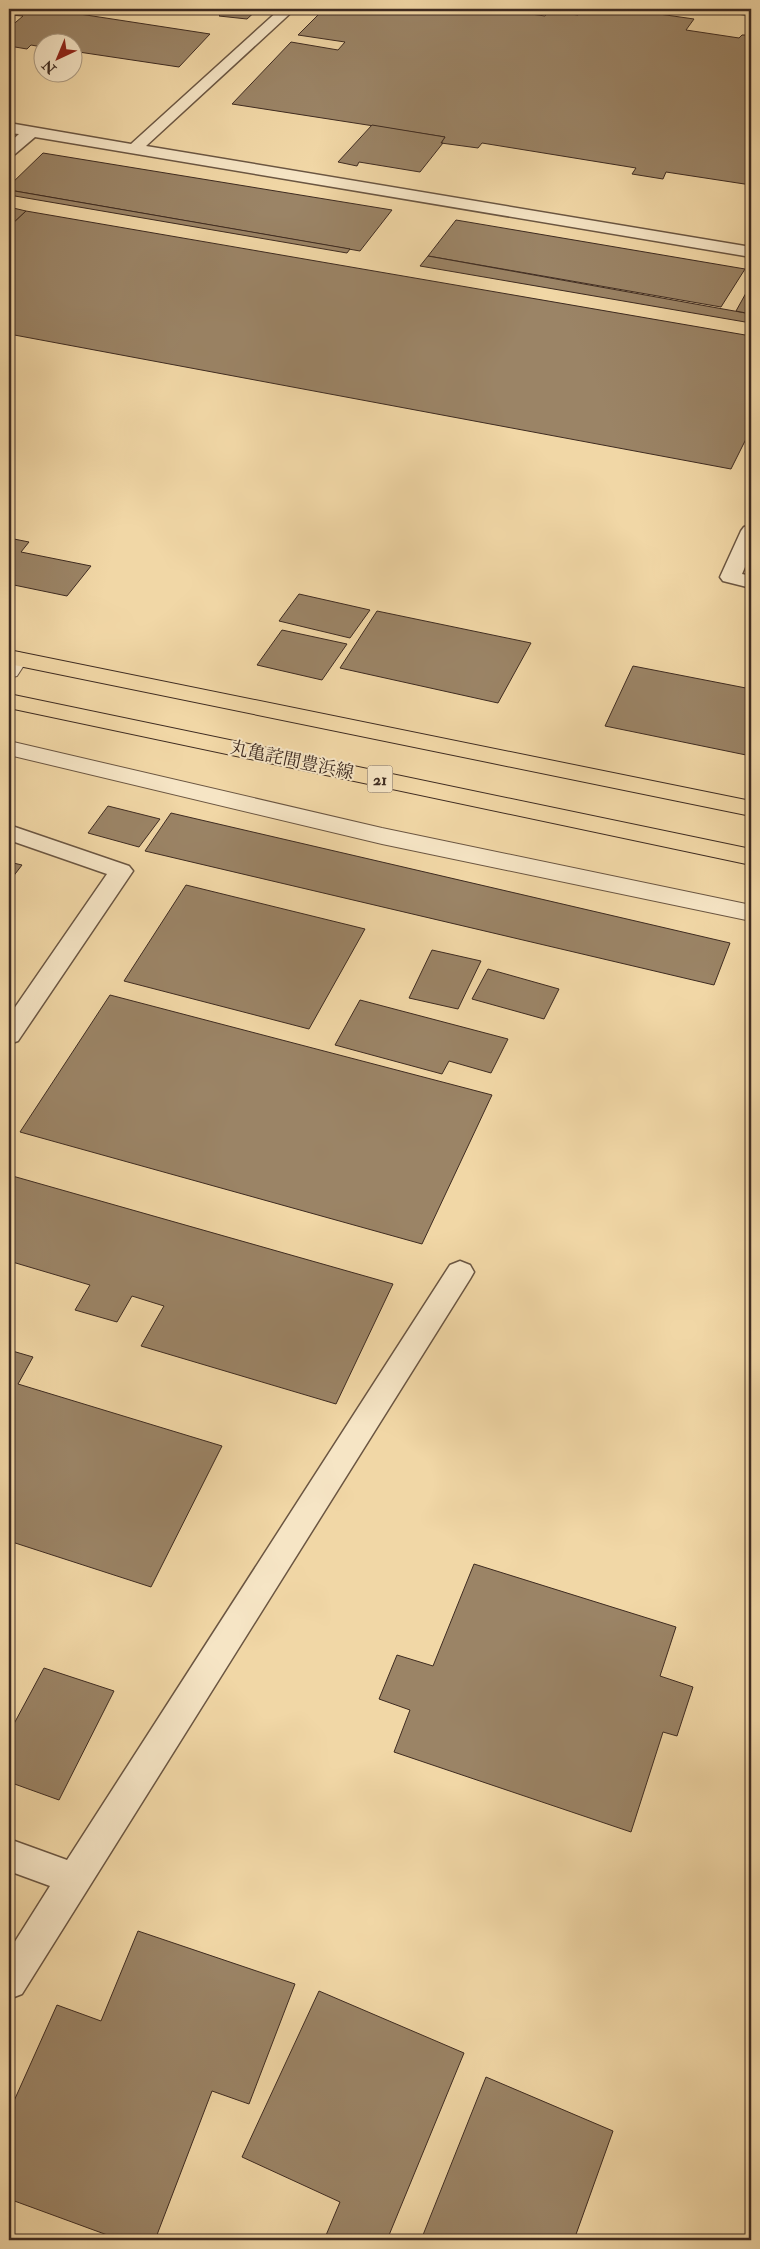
<svg xmlns="http://www.w3.org/2000/svg" width="760" height="2249" font-family="'IM FELL Double Pica','Noto Serif JP',serif">
<style>
.building{fill:#9b8466;stroke:#3e2b21}
.lines{fill:none;stroke-linecap:round;stroke-linejoin:round}
.lane-casing{stroke:#6b5642;stroke-width:3}
.street-casing{stroke:#6b5642;stroke-width:2}
.primary-casing{stroke:#3e2b21;stroke-width:2}
.lane{fill:#f6e5c5;fill-rule:evenodd}
.street{fill:#f6e5c5;fill-rule:evenodd}
.primary{fill:#f1d7a6;fill-rule:evenodd}
.labels{text-anchor:middle;stroke-width:4;stroke-linejoin:round;paint-order:stroke}
.shield{fill:#f6e5c5;stroke:#756352;stroke-width:1}
.shield-label{font-size:16px;font-weight:bold;fill:#3e2b21}
.street-label{font-size:18px;fill:#3e2b21;stroke:#f6e5c5}
</style>
<rect width="100%" height="100%" fill="#f1d7a6"/>
<filter id="stains"><feTurbulence type="fractalNoise" baseFrequency=".004" numOctaves="4"/><feColorMatrix values="0 0 0 0 .2 0 0 0 0 .09 0 0 0 0 .02 0 0 0 .5 -.17"/></filter>
<radialGradient id="worn" r=".72"><stop offset=".6" stop-color="#630" stop-opacity="0"/><stop offset="1" stop-color="#630" stop-opacity=".3"/></radialGradient>
<g class="building">
<polygon points="9,9 62,9 60,11 210,34 179,67 72,51 72,42 42,42 42,47 31,45 27,49 9,46 9,28 23,16 9,15"/>
<polygon points="226,9 258,9 247,19 219,16"/>
<polygon points="324,9 496,9 545,16 549,11 578,15 583,9 624,9 694,19 686,30 739,38 742,35 751,35 751,185 666,172 663,179 632,174 636,168 482,143 478,148 441,143 445,137 232,104 291,42 338,50 345,42 298,35"/>
<polygon points="372,125 445,137 441,143 443,143 420,172 359,162 357,166 338,162"/>
<polygon points="43,153 392,210 360,251 9,190 9,186"/>
<polygon points="9,190 350,249 347,253 9,195"/>
<polygon points="9,207 26,211 9,227"/>
<polygon points="26,211 751,336 751,429 731,469 9,334 9,227"/>
<polygon points="456,220 745,269 721,307 428,256"/>
<polygon points="428,256 751,314 751,323 420,266"/>
<polygon points="751,284 751,314 736,311"/>
<polygon points="9,538 29,542 21,552 91,566 67,596 9,584"/>
<polygon points="299,594 370,610 350,638 279,621"/>
<polygon points="377,611 531,643 498,703 340,668"/>
<polygon points="282,630 347,644 322,680 257,665"/>
<polygon points="633,666 751,689 751,756 605,726"/>
<polygon points="108,806 160,819 139,847 88,833"/>
<polygon points="171,813 730,943 714,985 145,851"/>
<polygon points="9,862 22,865 9,882"/>
<polygon points="186,885 365,929 309,1029 124,981"/>
<polygon points="432,950 481,961 458,1009 409,998"/>
<polygon points="488,969 559,989 544,1019 472,999"/>
<polygon points="110,995 492,1095 422,1244 20,1132"/>
<polygon points="360,1000 508,1039 491,1073 449,1061 442,1074 335,1045"/>
<polygon points="9,1175 393,1284 336,1404 141,1346 164,1306 132,1296 117,1322 75,1310 90,1285 9,1261"/>
<polygon points="9,1350 33,1357 18,1384 222,1446 151,1587 9,1541"/>
<polygon points="474,1564 676,1627 660,1676 693,1687 677,1736 663,1732 631,1832 394,1752 410,1710 379,1699 397,1655 433,1666"/>
<polygon points="44,1668 114,1691 59,1800 9,1782 9,1733"/>
<polygon points="138,1931 295,1984 249,2104 212,2091 155,2240 121,2240 9,2199 9,2112 57,2005 101,2021"/>
<polygon points="319,1991 464,2053 387,2240 324,2240 340,2202 242,2157"/>
<polygon points="486,2077 613,2131 574,2240 421,2240"/>
</g>
<g class="lines">
<defs>
<g id="lane">
<polygon points="280,9 295,9 146,146 751,247 751,257 35,137 15,154 9,156 9,143 19,134 9,133 9,123 131,144"/>
<polygon points="728,9 751,9 751,15 730,12"/>
<polygon points="751,525 751,553 742,574 751,576 751,588 723,581 720,577 741,531 744,527"/>
<polygon points="9,825 129,866 133,871 18,1041 9,1044 9,1016 107,874 9,840"/>
<polygon points="460,1261 470,1265 474,1272 470,1279 22,1994 9,1999 9,1951 50,1886 9,1871 9,1839 67,1860 450,1265"/>
</g>
<g id="street">
<polygon points="17,652 25,654 28,659 17,676 9,678 9,655"/>
<polygon points="9,741 382,828 751,905 751,921 382,844 9,755"/>
</g>
<g id="primary">
<polygon points="9,650 751,801 751,816 9,664"/>
<polygon points="9,694 751,849 751,865 9,708"/>
</g>
</defs>
<use href="#lane" class="lane-casing"/>
<use href="#street" class="street-casing"/>
<use href="#primary" class="primary-casing"/>
<use href="#lane" class="lane"/>
<use href="#street" class="street"/>
<use href="#primary" class="primary"/>
</g>
<g class="labels">
<rect class="shield" x="367.5" y="765.5" width="25" height="27" rx="4"/>
<g class="shield-label">
<text x="380" y="785">21</text>
</g>
<g class="street-label">
<text transform="translate(292 760) rotate(12)" y="6">丸亀詫間豊浜線</text>
</g>
</g>
<rect width="760" height="2249" fill="none" stroke="#f1d7a6" stroke-width="30"/>
<rect x="10" y="10" width="740" height="2229" fill="none" stroke="#3e2b21" stroke-width="2.5"/>
<rect x="15" y="15" width="730" height="2219" fill="none" stroke="#3e2b21"/>
<g transform="translate(58 58) rotate(224)"><circle r="24" fill="#f6e5c5" stroke="#ac9b83"/>
<path d="M0-4L9 19L0 12L-9 19Z" fill="#8f2418"/>
<text y="-8" font-size="14" font-weight="bold" text-anchor="middle" fill="#3e2b21">N</text>
</g>
<rect width="100%" height="100%" filter="url(#stains)"/>
<rect width="100%" height="100%" fill="url(#worn)"/>
</svg>
